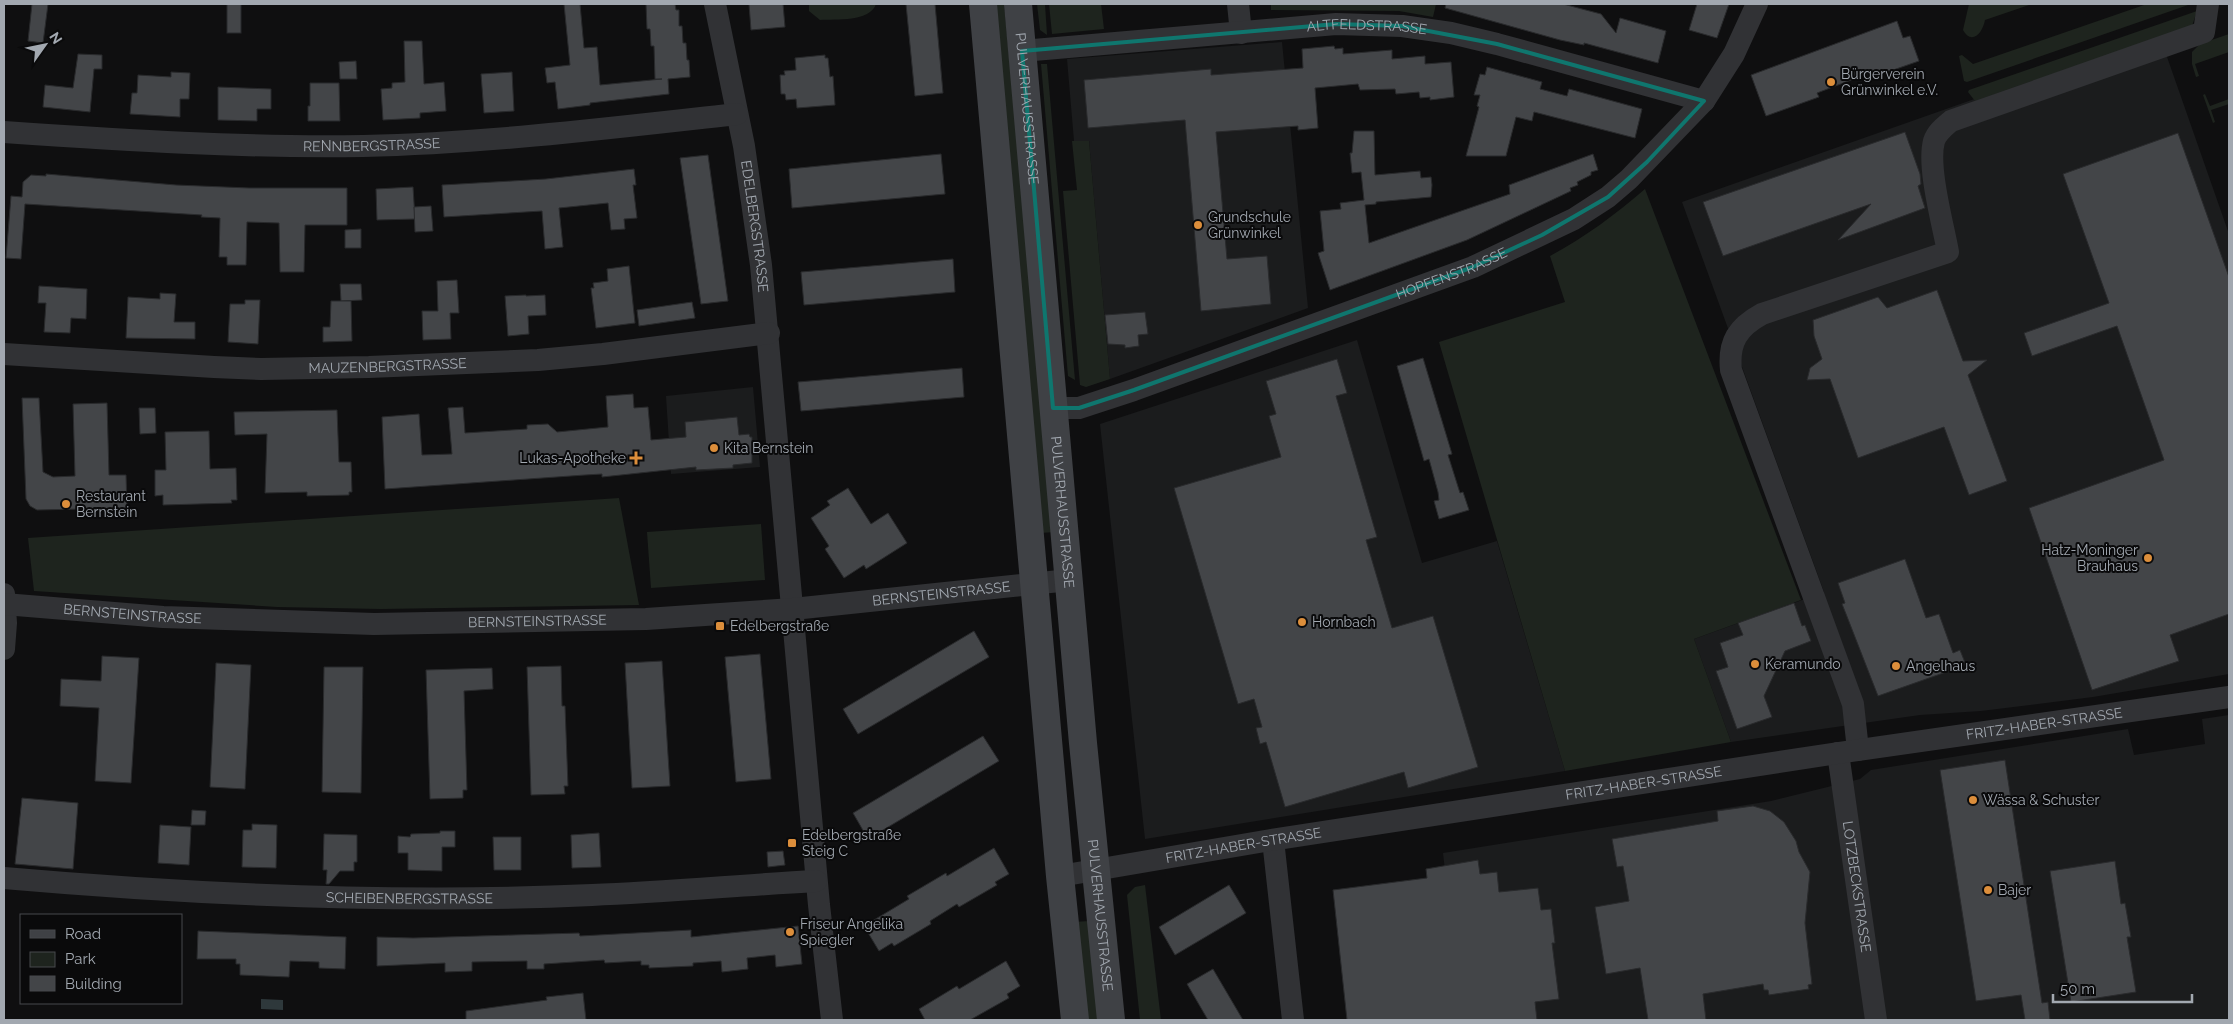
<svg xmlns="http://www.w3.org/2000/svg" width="2233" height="1024" font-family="Raleway,sans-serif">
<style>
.built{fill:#1b1c1d}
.green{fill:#1e241e}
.water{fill:#2e383b}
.building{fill:#434548;stroke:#292a2c}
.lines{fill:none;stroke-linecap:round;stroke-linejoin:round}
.street{stroke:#313235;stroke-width:22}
.secondary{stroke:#3f4145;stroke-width:28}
.marked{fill:none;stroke:#0f766e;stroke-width:4;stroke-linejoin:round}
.poi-dot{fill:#dc8e3b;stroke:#0a0a0b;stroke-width:2}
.labels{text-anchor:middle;stroke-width:4;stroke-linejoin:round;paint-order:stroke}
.street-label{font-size:14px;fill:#a2a8b0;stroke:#0a0a0b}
.poi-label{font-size:14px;fill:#a2a8b0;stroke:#0a0a0b;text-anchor:start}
</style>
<rect width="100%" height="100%" fill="#0f0f10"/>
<g class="built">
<polygon points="2159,34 2229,234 2229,674 2093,697 1981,711 1920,715 1731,742 1694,639 1824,592 1682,202"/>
<polygon points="1282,42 1308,308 1110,379 1089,141 1074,141 1067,59"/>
<polygon points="1357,340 1422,563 1497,541 1565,771 1145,839 1100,424"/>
<polygon points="753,387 760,467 671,474 666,396"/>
<polygon points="2229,715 2229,1020 1462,1020 1443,853 1771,801 1860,779 1871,770 2128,729 2134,755 2205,744 2202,719"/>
</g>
<g class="green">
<path d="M809 4H876C870 22 836 19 820 20L809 11Z"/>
<polygon points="993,4 1004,4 1055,532 1040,533"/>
<polygon points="1037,4 1045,4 1047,35 1040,30"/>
<polygon points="1049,4 1101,4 1104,29 1052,34"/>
<polygon points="1271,4 1436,4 1433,17 1399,11 1271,10"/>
<path d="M1969 4H2032L1985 20C1983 32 1972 46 1963 30Z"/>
<polygon points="2147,4 2191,4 1967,82 1964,81 1959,56 1962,55 1973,64"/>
<polygon points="2197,11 2192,26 1975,101 1968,92 1969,90"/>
<polygon points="2229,34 2229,52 2195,64 2199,76 2196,77 2192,64 2192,52 2200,44"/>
<polygon points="1041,64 1047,64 1075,380 1068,376"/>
<polygon points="2205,94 2210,106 2229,99 2229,104 2211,110 2215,122 2213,123 2203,95"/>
<polygon points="1072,141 1089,141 1110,379 1086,387 1080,385 1063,191 1077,190"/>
<path d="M1645 189 1801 600 1694 639 1731 742 1565 771 1439 342 1565 302 1550 256C1585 237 1615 215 1645 189Z"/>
<polygon points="619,498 639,605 381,609 277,607 34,591 28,538"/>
<polygon points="761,524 765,580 651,588 647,532"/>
<polygon points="1145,885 1161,1020 1140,1020 1127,895 1135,887"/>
<polygon points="1089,921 1100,1020 1085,1020 1074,922"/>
</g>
<polygon class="water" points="261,999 283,1000 283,1010 261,1009"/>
<g class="building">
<polygon points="32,4 48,4 43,43 28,41"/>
<rect x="227" y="4" width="14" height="29"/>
<polygon points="564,4 580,4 584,48 597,47 600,85 662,79 655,79 654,46 651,46 650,29 647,29 646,4 675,4 676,10 679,10 679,26 682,26 683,43 686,43 687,60 689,60 690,77 668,79 669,94 590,103 590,105 558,109 555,82 547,83 545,68 570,65"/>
<polygon points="749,4 783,4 785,27 751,30"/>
<polygon points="906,4 935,4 943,93 915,96"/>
<polygon points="1446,4 1563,4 1601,14 1616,33 1620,18 1666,31 1658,63 1584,43 1584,45 1560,40 1445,8"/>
<polygon points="1697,4 1729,4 1717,38 1689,30"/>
<polygon points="1897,21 1903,38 1910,36 1919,61 1873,77 1872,72 1817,93 1819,97 1766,116 1751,75"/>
<polygon points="404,41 422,41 424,84 444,82 446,111 420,113 420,118 383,120 381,89 392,88 392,83 405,82"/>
<polygon points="1334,46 1335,49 1343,48 1343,54 1392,50 1392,59 1425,56 1425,64 1451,62 1454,97 1430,100 1430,97 1420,98 1419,92 1396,94 1395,89 1360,90 1358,84 1315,88 1318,128 1298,130 1298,126 1216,132 1227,259 1267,256 1271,304 1201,311 1185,120 1088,128 1084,80 1211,69 1211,75 1303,68 1302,49"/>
<polygon points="78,54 102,55 102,69 94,69 90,112 43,107 45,85 73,88"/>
<polygon points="825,55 825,58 828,58 830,77 833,76 835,105 797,108 796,99 786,100 785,94 781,94 780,75 785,75 784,71 796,70 795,58"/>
<polygon points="356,61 357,79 340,79 339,62"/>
<polygon points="1487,67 1542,82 1540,89 1567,96 1569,89 1642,109 1635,138 1534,112 1532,121 1516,117 1506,156 1466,156 1479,107 1477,106 1480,95 1474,95 1480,74 1485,75"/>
<polygon points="171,72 190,73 189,99 180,99 180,117 130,114 132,93 137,93 138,75 171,77"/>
<polygon points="512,72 514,111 484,113 481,74"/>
<polygon points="310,83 339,83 340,121 308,121 308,106 310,106"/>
<polygon points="218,87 271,89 271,109 257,109 257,121 218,120"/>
<polygon points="1354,131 1374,131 1375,175 1420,171 1421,178 1431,177 1432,185 1431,197 1376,202 1376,204 1365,205 1369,243 1510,194 1509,185 1593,154 1598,170 1591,172 1591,175 1577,182 1578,185 1570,188 1571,191 1467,240 1330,290 1318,253 1324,251 1320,211 1341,209 1340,203 1364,200 1361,172 1352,173 1350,153 1352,153"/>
<polygon points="1905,132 1920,174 1921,184 1918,186 1925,208 1838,240 1871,204 1723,256 1703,202"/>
<polygon points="2178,133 2229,277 2229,614 2170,635 2179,661 2092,690 2029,508 2164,460 2117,326 2032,356 2024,333 2109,303 2063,174"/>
<polygon points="941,154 945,194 792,208 789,169"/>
<polygon points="708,155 728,301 701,304 680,158"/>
<polygon points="634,169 636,185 633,185 637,218 624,219 625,229 611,230 608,203 559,208 563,247 545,249 542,211 444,217 442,185 546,179"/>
<polygon points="46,174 176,185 249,188 347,188 347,225 305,225 304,272 280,272 279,223 247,222 246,265 227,265 227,257 219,257 220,218 201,217 202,215 25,204 21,259 6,258 11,196 22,197 23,182 31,175 46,176"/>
<polygon points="413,187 415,219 377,220 376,189"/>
<polygon points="431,206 433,231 415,232 414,207"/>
<polygon points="361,229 361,248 345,248 345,230"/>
<polygon points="953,259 955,292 804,305 801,272"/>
<polygon points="629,266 635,323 596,328 591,288 594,288 593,283 608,281 607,269"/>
<polygon points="457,280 459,313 450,313 451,339 423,340 422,311 438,311 437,281"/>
<polygon points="340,284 361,284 362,300 341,301"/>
<polygon points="39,286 87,289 86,319 71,318 70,333 44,332 46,303 38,303"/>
<polygon points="1937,290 1963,361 1987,360 1968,375 2007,481 1969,495 1944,427 1858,458 1830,379 1807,380 1810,368 1822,359 1814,336 1813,320 1878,297 1887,308"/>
<polygon points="160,293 176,294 174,322 195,322 195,339 126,338 128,297 160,299"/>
<polygon points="526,295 526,296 545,295 546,315 528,316 529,334 508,336 505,296"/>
<polygon points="245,300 260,300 258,344 228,342 230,304 245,304"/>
<polygon points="331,301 351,301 352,341 323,342 323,327 330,327"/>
<polygon points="692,302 695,318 639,326 637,310"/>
<polygon points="1145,312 1148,334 1138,335 1139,346 1125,348 1125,345 1108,344 1105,315"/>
<polygon points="1423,358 1452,454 1448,455 1460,493 1463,492 1469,510 1439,519 1434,501 1439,500 1438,492 1429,459 1424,461 1397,366"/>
<polygon points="1337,359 1347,393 1336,396 1377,537 1366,540 1392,628 1433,616 1478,767 1408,788 1404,772 1285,807 1266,742 1260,744 1256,728 1262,727 1254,699 1238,704 1174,488 1281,457 1269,416 1276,414 1266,381"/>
<polygon points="962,368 964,397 801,411 798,382"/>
<polygon points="633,394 634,408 648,407 651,440 686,437 685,422 737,417 739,435 749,434 750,437 752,437 752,463 733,465 733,468 696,470 696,467 602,477 602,474 585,475 385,489 382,417 419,414 422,455 452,454 448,408 463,407 465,433 527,429 527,425 548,424 557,432 608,427 606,396"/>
<polygon points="22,398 39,398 43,472 53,477 75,476 73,404 107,403 109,475 126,475 127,508 37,510 30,506 26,499"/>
<polygon points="139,408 155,408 156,433 140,434"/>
<polygon points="337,410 339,462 351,462 352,492 349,492 349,495 307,496 307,492 265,493 267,434 235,435 234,412"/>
<polygon points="209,431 210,469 236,468 237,500 231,500 232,503 163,505 163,495 155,496 155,470 166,470 165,432"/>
<polygon points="848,488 871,524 888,513 907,543 866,569 864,565 844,578 825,549 829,546 811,518 830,505 827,501"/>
<polygon points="1905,559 1926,618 1939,614 1953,653 1960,650 1966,665 1878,696 1846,614 1842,604 1845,603 1838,583"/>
<polygon points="1794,603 1802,626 1805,625 1811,641 1785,651 1764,696 1772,717 1737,729 1716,671 1728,667 1720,643 1743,635 1738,623"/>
<polygon points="974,631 989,657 858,734 843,709"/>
<polygon points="760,654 771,779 736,782 725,657"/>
<polygon points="102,656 139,658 131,783 95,781 99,708 60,706 61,679 101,681"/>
<polygon points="662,661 670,786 632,788 625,663"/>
<polygon points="216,663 251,665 245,789 210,787"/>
<polygon points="561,666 562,706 565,706 568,786 564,786 565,794 531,795 527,667"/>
<polygon points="324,667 363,667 361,793 322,792"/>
<polygon points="492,668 493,689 464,691 467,790 463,790 463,798 430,799 426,670"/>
<polygon points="983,736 999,761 868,839 853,813"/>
<polygon points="2005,760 2042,1003 2048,1002 2050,1020 2025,1020 2021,995 1976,1001 1940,770"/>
<polygon points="22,798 78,803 73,869 15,864"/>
<polygon points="1753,806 1770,811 1784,822 1796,841 1799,852 1810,872 1805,923 1812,984 1808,985 1809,989 1769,995 1768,990 1764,990 1763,984 1703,994 1706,1020 1648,1020 1640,968 1606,974 1595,907 1629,901 1623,866 1617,867 1612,839 1718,821 1717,811"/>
<polygon points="192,810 206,811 205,825 191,825"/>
<polygon points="252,824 277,825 276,868 242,867 243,830 252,830"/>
<polygon points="160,825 191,827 189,865 158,863"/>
<polygon points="440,831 455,831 455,847 442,847 442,871 408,870 408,853 398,853 398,836 410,837 411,834 440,833"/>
<polygon points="599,833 601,867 572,868 571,835"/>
<polygon points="324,834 357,835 357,862 354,862 354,871 340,871 329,884 326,884 327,870 323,870"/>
<polygon points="493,837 521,837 521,870 494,870"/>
<polygon points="994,848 1009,874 995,882 997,885 959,907 957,904 930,921 931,924 894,946 892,943 879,951 864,926 909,899 907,896 946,873 947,876"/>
<polygon points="783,851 785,865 768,867 767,852"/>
<polygon points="1478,860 1480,874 1497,872 1499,892 1538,888 1541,910 1551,909 1555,943 1552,943 1559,999 1535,1002 1537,1020 1347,1020 1333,890 1427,878 1426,869"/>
<polygon points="2115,861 2121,904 2125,903 2131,937 2127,937 2136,992 2071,1002 2050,871"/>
<polygon points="1229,885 1246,913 1175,955 1159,927"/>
<polygon points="798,926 802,964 776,967 775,955 747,958 748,969 722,972 721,961 693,963 693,966 649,968 649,965 641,965 641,961 605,963 604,960 544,964 544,969 527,969 527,961 472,962 472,971 445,972 445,963 377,966 377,937 413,938 579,933 580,936 691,930 691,937"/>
<polygon points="198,931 346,937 345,969 319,968 319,962 290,961 289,977 240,975 240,964 236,964 236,959 197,959"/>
<polygon points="1006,961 1020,986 1007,994 1009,998 970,1020 925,1020 919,1009 957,986 959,989"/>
<polygon points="1213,969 1243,1020 1208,1020 1187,984"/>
<polygon points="583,993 586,1020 466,1020 466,1011 547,1000 546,997"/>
</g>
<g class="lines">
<g class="street">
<path id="s1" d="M715 4 744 146 761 265 819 905 832 1020"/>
<polyline points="1238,4 1241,33"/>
<path id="s2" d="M1022 51 1336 24 1402 26 1451 33 1497 44 1704 101"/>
<path id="s3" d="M4 132C123 140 243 148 363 146 488 143 612 128 737 114"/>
<path id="s4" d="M4 354 214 367 261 369 369 367 538 360 603 354 769 333"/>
<path id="s5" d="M1053 408H1079L1134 390 1473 267 1574 219 1608 197 1629 179 1704 101 1734 54 1757 4"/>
<polyline points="4,594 6,623 4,649"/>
<path id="s6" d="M4 604 163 617 374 624 646 619 793 609 1069 580"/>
<path d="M1858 750 1853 704 1731 370C1728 342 1738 327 1762 314L1948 252C1943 224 1927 167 1934 141 1937 132 1944 127 1951 121L2204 32 2208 4"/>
<path id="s7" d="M1838 753 1876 1020"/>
<polyline points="1273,840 1293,1020"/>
<path id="s8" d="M1060 876 1265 841 1838 753 2229 697"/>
<path id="s9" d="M4 878C199 895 396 904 592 895 667 892 742 885 816 881"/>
</g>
<g class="secondary">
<polyline points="983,4 1060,876 1075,1020"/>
<path id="s10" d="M1018 4 1083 743 1111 1020"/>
</g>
</g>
<path class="marked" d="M1336 24 1402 26 1497 44 1704 101 1647 162 1608 197 1542 235 1473 267 1134 390 1079 408H1053L1022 51Z"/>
<g class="poi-dot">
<circle cx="1831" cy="82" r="5"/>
<circle cx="1198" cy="225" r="5"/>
<circle cx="714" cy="448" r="5"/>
<path d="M633.5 450.5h5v5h5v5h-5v5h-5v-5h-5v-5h5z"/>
<circle cx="66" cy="504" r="5"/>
<circle cx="2148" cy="558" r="5"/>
<circle cx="1302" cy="622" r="5"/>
<rect x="715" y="621" width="10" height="10" rx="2.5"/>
<circle cx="1755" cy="664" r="5"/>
<circle cx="1896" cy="666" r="5"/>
<circle cx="1973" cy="800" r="5"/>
<rect x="787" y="838" width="10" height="10" rx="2.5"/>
<circle cx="1988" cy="890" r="5"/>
<circle cx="790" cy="932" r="5"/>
</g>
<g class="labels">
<g class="street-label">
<text dy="5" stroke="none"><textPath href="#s2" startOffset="346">ALTFELDSTRASSE</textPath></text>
<text dy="5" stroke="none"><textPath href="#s10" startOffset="105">PULVERHAUSSTRASSE</textPath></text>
<text dy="5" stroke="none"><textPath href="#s3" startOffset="368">RENNBERGSTRASSE</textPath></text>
<text dy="5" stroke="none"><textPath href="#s1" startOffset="226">EDELBERGSTRASSE</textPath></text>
<text dy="5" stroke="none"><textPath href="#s5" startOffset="422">HOPFENSTRASSE</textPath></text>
<text dy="5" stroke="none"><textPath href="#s4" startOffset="384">MAUZENBERGSTRASSE</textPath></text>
<text dy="5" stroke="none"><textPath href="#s10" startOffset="510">PULVERHAUSSTRASSE</textPath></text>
<text dy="5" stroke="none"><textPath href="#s6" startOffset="939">BERNSTEINSTRASSE</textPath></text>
<text dy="5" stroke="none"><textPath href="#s6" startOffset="129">BERNSTEINSTRASSE</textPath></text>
<text dy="5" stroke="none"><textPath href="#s6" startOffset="534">BERNSTEINSTRASSE</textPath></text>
<text dy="5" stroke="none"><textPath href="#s8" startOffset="996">FRITZ-HABER-STRASSE</textPath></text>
<text dy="5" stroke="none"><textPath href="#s8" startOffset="591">FRITZ-HABER-STRASSE</textPath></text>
<text dy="5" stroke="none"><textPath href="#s8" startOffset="186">FRITZ-HABER-STRASSE</textPath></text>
<text dy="5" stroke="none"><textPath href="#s7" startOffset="135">LOTZBECKSTRASSE</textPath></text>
<text dy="5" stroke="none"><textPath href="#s9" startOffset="406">SCHEIBENBERGSTRASSE</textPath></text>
<text dy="5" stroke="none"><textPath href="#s10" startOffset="915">PULVERHAUSSTRASSE</textPath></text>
</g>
<g class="poi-label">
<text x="1841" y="79">Bürgerverein<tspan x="1841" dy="16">Grünwinkel e.V.</tspan></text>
<text x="1208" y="222">Grundschule<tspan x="1208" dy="16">Grünwinkel</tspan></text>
<text x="724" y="453">Kita Bernstein</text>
<text x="626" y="463" text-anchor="end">Lukas-Apotheke</text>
<text x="76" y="501">Restaurant<tspan x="76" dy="16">Bernstein</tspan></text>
<text x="2138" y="555" text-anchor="end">Hatz-Moninger<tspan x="2138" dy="16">Brauhaus</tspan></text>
<text x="1312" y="627">Hornbach</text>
<text x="730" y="631">Edelbergstraße</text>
<text x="1765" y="669">Keramundo</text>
<text x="1906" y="671">Angelhaus</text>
<text x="1983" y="805">Wässa &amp; Schuster</text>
<text x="802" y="840">Edelbergstraße<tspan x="802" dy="16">Steig C</tspan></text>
<text x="1998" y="895">Bajer</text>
<text x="800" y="929">Friseur Angelika<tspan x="800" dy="16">Spiegler</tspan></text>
</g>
</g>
<rect width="2233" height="1024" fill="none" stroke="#a2a8b0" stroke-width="10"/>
<rect x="20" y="914" width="162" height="90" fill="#0a0a0b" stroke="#47494d"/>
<rect x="30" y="930" width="25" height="8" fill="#3f4145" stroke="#47494d"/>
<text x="65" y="939" font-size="15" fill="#a2a8b0">Road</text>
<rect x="30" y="952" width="25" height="15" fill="#1e241e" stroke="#47494d"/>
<text x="65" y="964" font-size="15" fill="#a2a8b0">Park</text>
<rect x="30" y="976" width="25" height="15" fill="#434548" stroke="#47494d"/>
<text x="65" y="989" font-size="15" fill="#a2a8b0">Building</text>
<g transform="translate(45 45) rotate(57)" stroke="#0a0a0b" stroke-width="4" paint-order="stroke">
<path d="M0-4L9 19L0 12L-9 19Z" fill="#a2a8b0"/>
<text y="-8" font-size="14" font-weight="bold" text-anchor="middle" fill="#a2a8b0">N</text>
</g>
<path d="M2053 994v8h139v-8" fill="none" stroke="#a2a8b0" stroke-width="2.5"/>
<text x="2060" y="994" font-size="15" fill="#a2a8b0" stroke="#0a0a0b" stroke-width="4" paint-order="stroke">50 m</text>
</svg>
